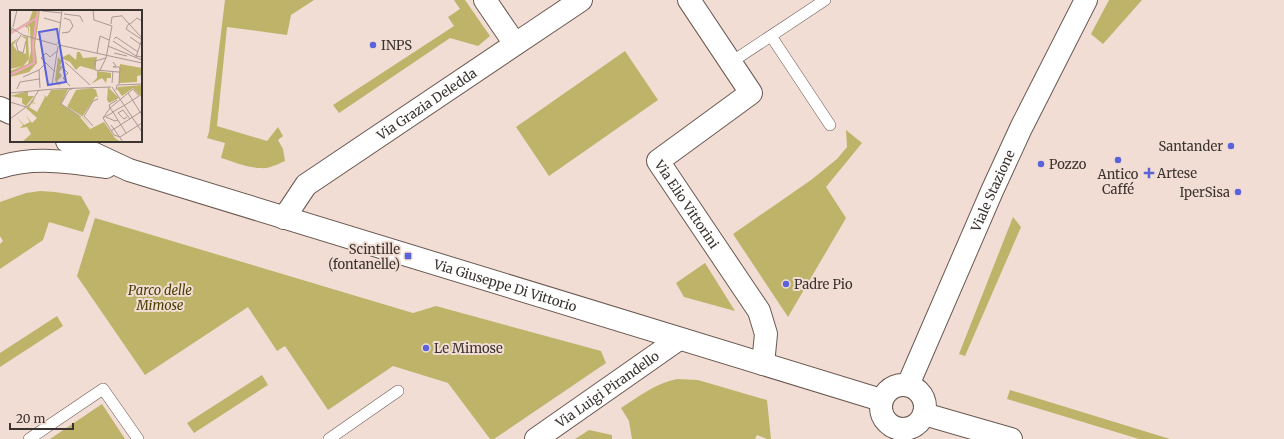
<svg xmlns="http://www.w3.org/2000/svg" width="1284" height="439" font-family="Merriweather,serif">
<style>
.green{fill:#bfb36a}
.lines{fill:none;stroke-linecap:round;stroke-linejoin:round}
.service-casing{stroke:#6a5951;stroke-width:12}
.minor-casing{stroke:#6a5951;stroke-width:24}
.service{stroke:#fff;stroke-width:11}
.minor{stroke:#fff;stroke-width:22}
.poi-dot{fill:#5a63da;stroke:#f1ddd4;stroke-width:1.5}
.labels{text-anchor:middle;stroke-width:4;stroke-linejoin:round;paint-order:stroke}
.poi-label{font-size:13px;fill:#3a332f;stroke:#f1ddd4;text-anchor:start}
.street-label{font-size:13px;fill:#3a332f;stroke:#f1ddd4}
.park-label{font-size:13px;font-style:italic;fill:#483e00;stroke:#f1ddd4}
.inset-river{fill:none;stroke:#f3a6c4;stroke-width:2}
.inset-road{fill:none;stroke:#a89992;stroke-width:1}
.view{fill:#5a63da;fill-opacity:0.15;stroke:#5a63da;stroke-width:2}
.inset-edge{fill:none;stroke:#3a332f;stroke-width:2}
</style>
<rect width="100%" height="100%" fill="#f1ddd4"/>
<g class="green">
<path d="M225 0H314L291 15 287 35 227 27 217 126 267 141 278 127 283 136 278 140 283 149 285 161C278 164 269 169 261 168 248 168 234 162 221 158L225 143 207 138 209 132Z"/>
<polygon points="454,0 465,0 490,36 478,46 450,38 339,113 333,105 454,26 448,17 460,9"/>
<polygon points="1109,0 1142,0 1103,44 1091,34"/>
<polygon points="625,51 658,100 549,176 516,127"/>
<polygon points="846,130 862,143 826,187 846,218 788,317 733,234 811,180 837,159 847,147"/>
<polygon points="40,191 55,192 81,196 90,212 83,232 49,222 43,240 0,269 0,244 3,241 0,236 0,202 26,193"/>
<polygon points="1013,217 1021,227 965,356 959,354"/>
<polygon points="95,218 413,313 436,306 601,351 606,363 494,439 490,439 448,383 393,366 328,410 285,346 277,351 248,307 145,375 77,276"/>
<polygon points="705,263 735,311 684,297 676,283"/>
<polygon points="57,316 63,326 0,367 0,353"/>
<polygon points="262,375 268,385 194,433 187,423"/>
<path d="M677 379 698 380 767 400 771 439H767L757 435 755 439H632L629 421 621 408C638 397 656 383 677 379Z"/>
<polygon points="1010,390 1170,439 1139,439 1007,399"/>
<polygon points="102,404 125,439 50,439"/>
<polygon points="589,430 612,435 612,439 575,439"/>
</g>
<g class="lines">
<defs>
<g id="service">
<polyline points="771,36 830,125"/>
<polyline points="730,63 825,0"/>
<polyline points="29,439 103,389 138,439"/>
<polyline points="329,439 398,391"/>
</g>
<g id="minor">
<polyline points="485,0 515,44"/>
<path id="s1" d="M689 0 751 93 658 161 759 311 766 334 763 364"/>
<polyline points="0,108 11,113"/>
<path id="s2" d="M67 141 129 170 881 400"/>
<path d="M0 167C34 156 71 162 106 167"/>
<path id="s3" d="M284 218 306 185 581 0"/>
<circle cx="903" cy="407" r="22"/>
<path id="s4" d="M908 385 992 191 1021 128 1086 0"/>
<polyline points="924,414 1011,439"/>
<path id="s5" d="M536 439 679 339"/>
</g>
</defs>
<use href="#service" class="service-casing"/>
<use href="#minor" class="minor-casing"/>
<use href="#service" class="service"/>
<use href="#minor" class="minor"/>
</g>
<g class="poi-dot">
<circle cx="373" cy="45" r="4"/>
<circle cx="1231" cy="146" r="4"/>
<circle cx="1118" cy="160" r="4"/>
<circle cx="1041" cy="164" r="4"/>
<path d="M1147 167h4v4h4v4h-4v4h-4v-4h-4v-4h4z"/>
<circle cx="1238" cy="192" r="4"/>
<rect x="404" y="252" width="8" height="8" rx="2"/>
<circle cx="786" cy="284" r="4"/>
<circle cx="426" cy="348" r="4"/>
</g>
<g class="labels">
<g class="poi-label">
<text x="381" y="50">INPS</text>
<text x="1223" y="151" text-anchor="end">Santander</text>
<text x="1049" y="169">Pozzo</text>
<text x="1157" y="178">Artese</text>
<text x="1118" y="179" text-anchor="middle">Antico<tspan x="1118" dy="15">Caffé</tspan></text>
<text x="1230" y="197" text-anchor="end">IperSisa</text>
<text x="400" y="254" text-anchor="end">Scintille<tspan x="400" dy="15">(fontanelle)</tspan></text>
<text x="794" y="289">Padre Pio</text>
<text x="434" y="353">Le Mimose</text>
</g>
<g class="street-label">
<text dy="5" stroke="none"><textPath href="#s3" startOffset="185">Via Grazia Deledda</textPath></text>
<text dy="5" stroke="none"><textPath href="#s4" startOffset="212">Viale Stazione</textPath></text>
<text dy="5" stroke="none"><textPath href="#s1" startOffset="279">Via Elio Vittorini</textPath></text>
<text dy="5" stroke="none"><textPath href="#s2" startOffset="462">Via Giuseppe Di Vittorio</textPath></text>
<text dy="5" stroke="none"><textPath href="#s5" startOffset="87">Via Luigi Pirandello</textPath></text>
</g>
<g class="park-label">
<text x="160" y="295">Parco delle<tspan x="160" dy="15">Mimose</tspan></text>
</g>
</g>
<g transform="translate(10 10)">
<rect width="132" height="132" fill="#f1ddd4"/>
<path d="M23 0H30L25 35 27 53 19 62 0 67V61L18 54 21 41 20 17 17 15 19 18 18 26V18L14 16 0 24V19H3L1 22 19 11ZM11 26 18 27 19 49 13 56 0 59V34L8 28 3 35 7 41 16 44V29ZM67 42H70L73 48 87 47 85 60 70 56 66 60 60 52 51 48 59 44 66 50ZM48 47 52 51 50 56 52 58 49 62 52 66 47 71 51 76 47 74 45 70ZM110 54 132 58V65L127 66V72L109 73ZM87 61 101 63V68H97L96 73 92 68 81 74 87 68ZM132 75V88L123 78 112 86 107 79 108 77ZM98 77 109 88 99 93 97 90ZM82 78 86 80 88 88 86 86 72 107 81 117 72 106 57 97 66 80ZM58 79 51 94 69 106 80 119 94 112 105 128 111 132H12L21 124 17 117 10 118 13 115 6 106 14 115 20 112 16 105 22 113 27 108 16 98 26 87 23 92 26 94 22 93 19 97 27 102 35 87 33 85 37 87 41 80ZM18 81V86H24L16 96 12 93V88L0 86Z" fill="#bfb36a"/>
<path class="inset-river" d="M0 24 27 8M0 65 24 53 23 33 28 0"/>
<path class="inset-road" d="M83 0 84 10 102 16 96 48 90 60M32 1 52 3M54 4 70 6 73 12M111 5 132 28M34 8 51 13M119 13 116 19 131 29M101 14 102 7 111 6M120 14 127 8 132 11M0 17 13 25 47 35M3 17 7 0M52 23 59 22 63 16 60 10 54 8M11 25 6 33 8 41 13 43 16 31M120 27 130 34M104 29 106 27 128 42M103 31 126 46 132 47M48 34 52 0M49 35 132 53M98 36 132 50M87 43 90 26 99 30M104 43 117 46M126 47 132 29M96 48 85 51V60L109 62M55 52 80 75M103 52 106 56 103 57H110L109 74M51 56 58 63 53 68 60 76M45 62 31 48 36 43 40 47 47 41M13 67 29 60M102 73 103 61M42 75 48 36M102 77 132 122M30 78 29 60 36 53M64 78 59 80 51 94 71 107M7 79 10 72 29 69M44 79 101 77M106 80 107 75 132 74M0 83 44 79M118 83 132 105M0 92 16 97M96 107 105 111 108 110M117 107 114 109 108 103 113 100 120 109M93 108 102 103 103 102 106 100 115 95 129 86 123 79 100 98 103 102 106 107 116 123M93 108 100 98 99 95 107 90M93 108 104 125 110 127M0 109 20 94 29 80M101 115 113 132M83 116 74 106 83 91 88 89M101 121 132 101M110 127 132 113"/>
<path class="view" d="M47 19 56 72 38 75 29 22Z"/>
<rect width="132" height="132" class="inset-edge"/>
</g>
<path d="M10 423v6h63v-6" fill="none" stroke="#3a332f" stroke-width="2"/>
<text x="16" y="423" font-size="12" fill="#3a332f" stroke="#f1ddd4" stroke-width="3" paint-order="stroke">20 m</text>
</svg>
